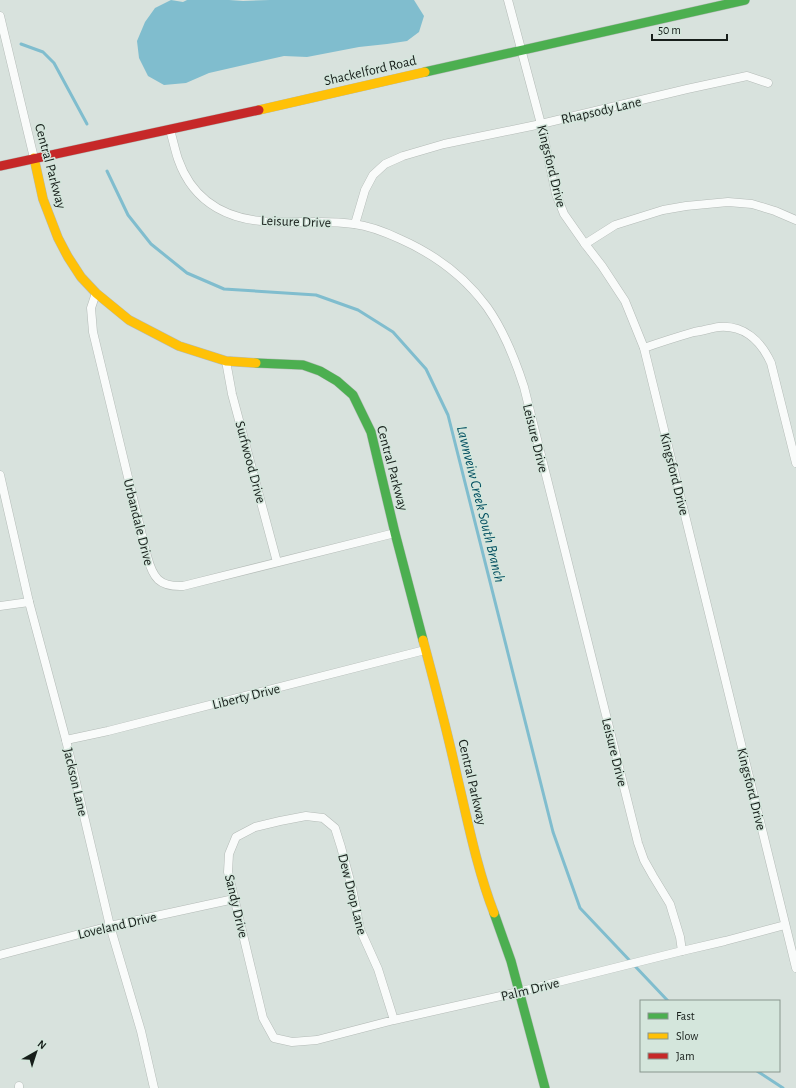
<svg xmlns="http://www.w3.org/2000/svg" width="796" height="1088" font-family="'Alegreya Sans',sans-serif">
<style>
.water{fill:#80bdce}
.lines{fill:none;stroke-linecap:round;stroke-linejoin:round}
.stream{stroke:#80bdce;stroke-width:3}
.street-casing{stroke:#b4bbb7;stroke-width:9}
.fast-casing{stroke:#b4bbb7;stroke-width:10}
.slow-casing{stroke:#b4bbb7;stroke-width:10}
.jam-casing{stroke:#b4bbb7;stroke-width:10}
.street{stroke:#f9fbfa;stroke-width:8}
.fast{stroke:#4caf50;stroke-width:9}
.slow{stroke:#ffc107;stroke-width:9}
.jam{stroke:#c62828;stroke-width:9}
.labels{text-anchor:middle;stroke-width:3;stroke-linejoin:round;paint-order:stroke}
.street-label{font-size:14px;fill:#171e1a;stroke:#d4e6dc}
.water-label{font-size:15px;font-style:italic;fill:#034f61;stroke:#d4e6dc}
</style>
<rect width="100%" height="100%" fill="#d8e2dd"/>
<polygon class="water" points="171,0 183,2 187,0 229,0 243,1 270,0 414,0 424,16 419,32 407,41 387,44 359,47 307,57 284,56 209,73 186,83 164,85 148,76 139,58 137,41 145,22 155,8"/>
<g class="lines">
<g class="stream">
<polyline points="21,44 43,52 54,63 87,124"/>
<polyline points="107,171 128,215 151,244 187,273 224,289 316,295 358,310 393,332 426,369 448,415 553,832 580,908 668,1001"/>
<polyline points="757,1071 783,1088"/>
</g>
<defs>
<g id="street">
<polyline points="508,0 541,124 556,194 564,214 585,244 602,266 625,301 644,348 796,968"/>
<polyline points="0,16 34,158"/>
<path d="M170 130C173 140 175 150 178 159 194 205 232 222 278 222 303 223 329 220 354 224 370 226 385 232 400 239 434 254 465 277 487 307 504 331 515 359 524 387L638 843 644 860 653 876 670 904 680 937 682 951"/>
<polyline points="355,224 365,190 373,175 385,164 403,156 444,144 541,124 687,89 747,76 768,83"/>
<polyline points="585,244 615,225 663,210 686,206 728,202 752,204 775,211 796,220"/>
<path d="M96 293 91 308 93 332 147 556C153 578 159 587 183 586L395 533"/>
<path d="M644 348C661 342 677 337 694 332 702 331 711 328 719 327 744 325 761 341 771 363L796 463"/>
<polyline points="226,361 232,394 277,562"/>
<polyline points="0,475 29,602 66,740 110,926 141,1031 154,1088"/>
<polyline points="0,606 29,602"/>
<polyline points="66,740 108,731 425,650"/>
<polyline points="0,955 110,926 234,899"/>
<polyline points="394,1020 378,969 360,929 352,888 341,847 335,828 323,818 306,816 280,821 255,827 236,837 229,854 228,872 263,1018 274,1038 292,1042 317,1040 394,1020 518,992 682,951 725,941 785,925"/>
<polyline points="19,1088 19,1086"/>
</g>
<g id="fast">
<polyline points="425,72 745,0"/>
<polyline points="256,363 303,365 320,371 337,381 353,395 371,432 395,533 423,640"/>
<polyline points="494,913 511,961 545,1088"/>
</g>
<g id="slow">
<polyline points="259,110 425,72"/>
<polyline points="34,158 43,199 58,238 68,257 81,277 96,293 129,320 179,346 226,361 256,363"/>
<path d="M423 640C435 685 447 730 457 776 468 822 477 869 494 913"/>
</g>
<polyline id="jam" points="0,166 259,110"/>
</defs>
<use href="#street" class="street-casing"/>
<use href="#fast" class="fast-casing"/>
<use href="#slow" class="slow-casing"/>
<use href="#jam" class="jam-casing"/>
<use href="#street" class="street"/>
<use href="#fast" class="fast"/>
<use href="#slow" class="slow"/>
<use href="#jam" class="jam"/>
</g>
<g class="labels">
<g class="street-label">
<text transform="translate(370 70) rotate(-13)" y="5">Shackelford Road</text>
<text transform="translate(601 110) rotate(-13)" y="5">Rhapsody Lane</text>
<text transform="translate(51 166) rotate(75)" y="5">Central Parkway</text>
<text transform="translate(552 166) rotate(76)" y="5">Kingsford Drive</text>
<text transform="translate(296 221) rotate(2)" y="5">Leisure Drive</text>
<text transform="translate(536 438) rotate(76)" y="5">Leisure Drive</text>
<text transform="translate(251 462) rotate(75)" y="5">Surfwood Drive</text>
<text transform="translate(393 468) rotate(75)" y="5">Central Parkway</text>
<text transform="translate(675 474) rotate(76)" y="5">Kingsford Drive</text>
<text transform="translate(139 522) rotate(76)" y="5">Urbandale Drive</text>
<text transform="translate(246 696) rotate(-14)" y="5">Liberty Drive</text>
<text transform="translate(615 752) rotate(76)" y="5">Leisure Drive</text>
<text transform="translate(76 782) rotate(77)" y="5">Jackson Lane</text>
<text transform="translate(473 782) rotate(77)" y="5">Central Parkway</text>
<text transform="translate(752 789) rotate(76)" y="5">Kingsford Drive</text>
<text transform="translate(353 894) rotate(76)" y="5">Dew Drop Lane</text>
<text transform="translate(237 906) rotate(77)" y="5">Sandy Drive</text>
<text transform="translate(117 925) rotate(-13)" y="5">Loveland Drive</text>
<text transform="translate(530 989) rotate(-14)" y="5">Palm Drive</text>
</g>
<g class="water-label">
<text transform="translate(481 504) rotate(76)" y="5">Lawnveiw Creek South Branch</text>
</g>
</g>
<rect x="640" y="1000" width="140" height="72" fill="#d4e6dc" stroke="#88968e"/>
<rect x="648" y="1013" width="20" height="6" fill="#4caf50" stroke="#88968e"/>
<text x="676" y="1020" font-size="12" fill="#171e1a">Fast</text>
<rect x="648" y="1033" width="20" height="6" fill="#ffc107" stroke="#88968e"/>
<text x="676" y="1040" font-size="12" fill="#171e1a">Slow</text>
<rect x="648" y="1053" width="20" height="6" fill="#c62828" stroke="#88968e"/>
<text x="676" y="1060" font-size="12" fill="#171e1a">Jam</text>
<g transform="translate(36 1052) rotate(39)" stroke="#d4e6dc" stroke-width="3" paint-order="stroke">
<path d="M0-3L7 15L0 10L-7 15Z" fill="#171e1a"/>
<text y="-6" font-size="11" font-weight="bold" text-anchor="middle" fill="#171e1a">N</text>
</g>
<path d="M652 34v6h75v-6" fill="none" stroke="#171e1a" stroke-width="2"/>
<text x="658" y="34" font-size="12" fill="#171e1a" stroke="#d4e6dc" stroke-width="3" paint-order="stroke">50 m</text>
</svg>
